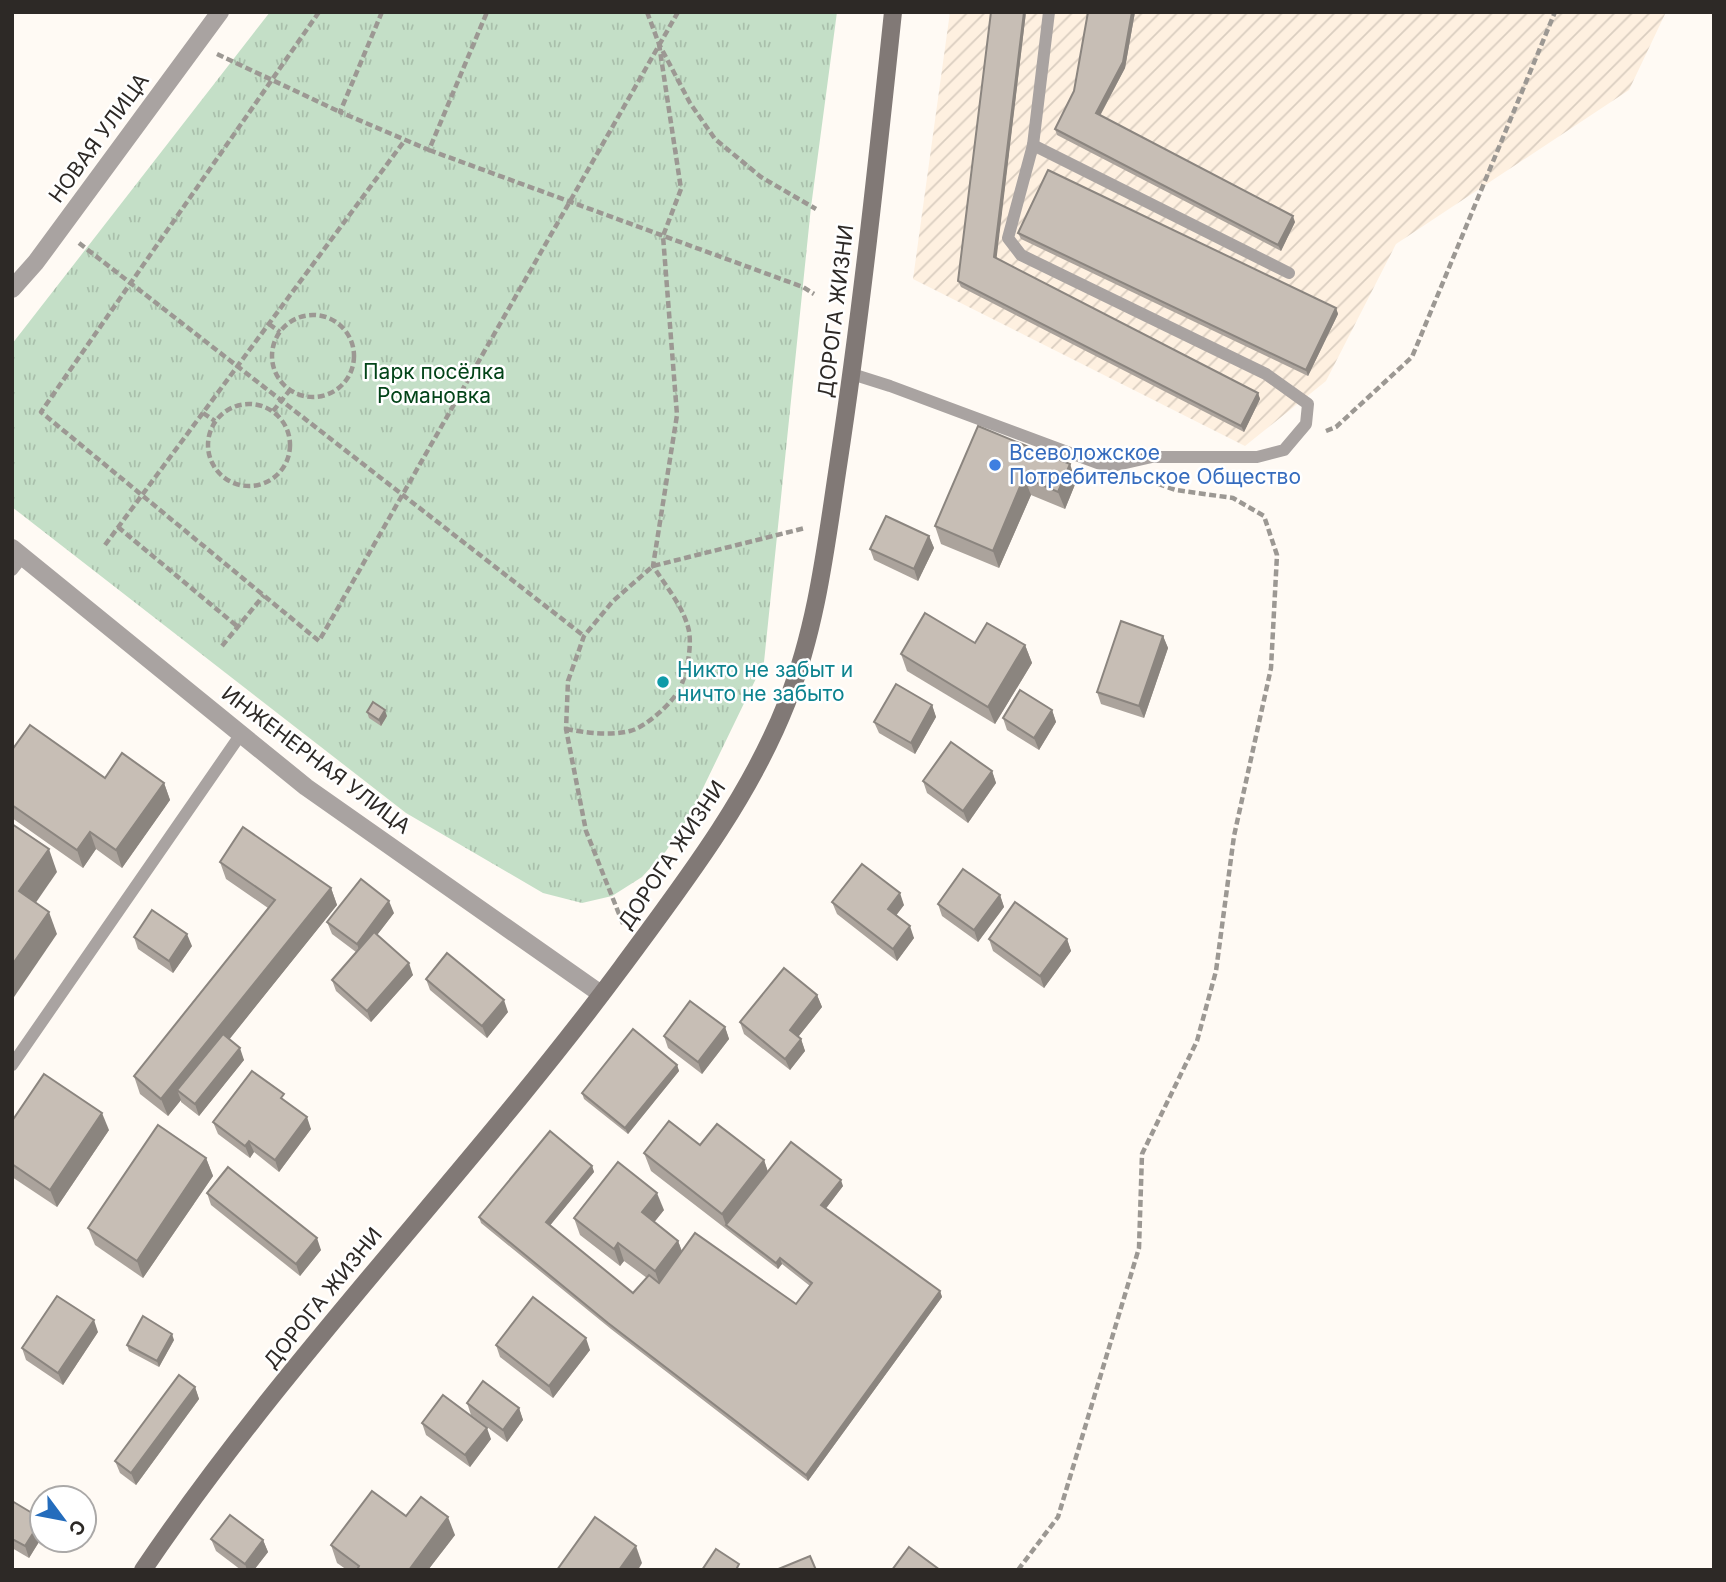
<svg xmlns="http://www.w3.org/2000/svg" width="1726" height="1582" font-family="Inter,sans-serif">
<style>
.industrial{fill:url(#industrial-furrows)}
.park{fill:url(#park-tufts)}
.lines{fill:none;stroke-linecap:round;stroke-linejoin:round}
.path{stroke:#9c9893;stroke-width:4.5;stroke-dasharray:7 3.5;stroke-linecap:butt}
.service{stroke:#a9a3a1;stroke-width:12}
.minor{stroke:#a9a3a1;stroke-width:18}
.secondary{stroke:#817976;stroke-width:18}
.wall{fill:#aba39c}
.shaded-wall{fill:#8b857f}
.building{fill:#c7beb5;stroke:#8b857f;stroke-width:2}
.shop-dot{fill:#3f7fe0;stroke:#fff;stroke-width:2.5}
.culture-dot{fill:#0f9aa8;stroke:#fff;stroke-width:2.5}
.labels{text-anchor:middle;stroke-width:5;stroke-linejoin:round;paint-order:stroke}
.street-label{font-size:21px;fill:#2d2926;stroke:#fff}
.park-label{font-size:21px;fill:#034419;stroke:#fff}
.shop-label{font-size:21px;fill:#366cbe;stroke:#fff;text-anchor:start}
.culture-label{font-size:21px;fill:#0d838f;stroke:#fff;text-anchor:start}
</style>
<defs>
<pattern id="industrial-furrows" width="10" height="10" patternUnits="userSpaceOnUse" patternTransform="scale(1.75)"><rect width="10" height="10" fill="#fef0e0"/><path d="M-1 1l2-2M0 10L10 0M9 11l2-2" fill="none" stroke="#dacec0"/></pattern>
<pattern id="park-tufts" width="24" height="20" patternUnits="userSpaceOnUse" patternTransform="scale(1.75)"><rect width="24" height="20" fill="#c4dfc7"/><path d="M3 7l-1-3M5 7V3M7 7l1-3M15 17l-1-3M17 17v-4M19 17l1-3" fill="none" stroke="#a9bfab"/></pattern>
</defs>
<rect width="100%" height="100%" fill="#fffaf4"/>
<polygon class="industrial" points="950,12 1666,12 1629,90 1396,244 1326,381 1245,446 913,279"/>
<polygon class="park" points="270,12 837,12 811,207 764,662 690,815 666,851 642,877 612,896 582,903 543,893 406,813 12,507 12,344"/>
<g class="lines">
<g class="path">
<polyline points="319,12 41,412 319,641 678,12"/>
<polyline points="382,12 340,112 429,150 487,12"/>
<polyline points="647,12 659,44 690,103 715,139 761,177 816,209"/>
<polyline points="217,54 340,112"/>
<polyline points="429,150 803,287 814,294"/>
<polyline points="79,243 584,636"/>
<circle cx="313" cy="356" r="41"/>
<polyline points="269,324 280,332"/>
<circle cx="249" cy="445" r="41"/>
<polyline points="273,411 290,390"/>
<polyline points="203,413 215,421"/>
<polyline points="1326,431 1336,427 1412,357 1555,12"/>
<polyline points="118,527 238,627"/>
<polyline points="105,545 405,140"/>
<polyline points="222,646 264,595"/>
<path d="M566 729C587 733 609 736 630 731 646 727 671 704 679 690 687 675 693 643 688 627 682 605 665 585 653 566L677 415 663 236 681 189 659 44"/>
<polyline points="623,924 586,831 566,729 568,681 584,636 613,601 653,566 805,528"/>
<polyline points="1018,1570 1058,1517 1139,1248 1142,1154 1197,1041 1216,971 1234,836 1271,668 1277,555 1264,516 1233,498 1176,490 1152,482"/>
</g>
<g class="service">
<polyline points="1033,145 1289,273"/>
<polyline points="852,374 890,386 1108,467 1152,457 1257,457 1284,450 1306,424 1308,404 1266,374 1021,255 1008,238 1033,145 1049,12"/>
<polyline points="12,570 23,556"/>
<polyline points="12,1065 241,734"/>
</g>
<g class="minor">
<polyline points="12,289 36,262 220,12"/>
<polyline points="12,548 306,787 601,994"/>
</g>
<path class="secondary" d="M143 1570C287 1357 469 1173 622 967 684 883 749 799 787 702 817 626 826 545 838 466 861 315 877 164 893 12"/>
</g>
<g class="wall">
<polygon points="1026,12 996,258 1258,393 1260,399 1244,432 961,287 958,281"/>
<polygon points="1088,12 1135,12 1125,68 1100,116 1295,222 1281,251 1057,135 1055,129 1074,91"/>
<polygon points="1018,233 1336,308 1338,314 1308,376 1021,239"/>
<polygon points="978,426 1076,482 1065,509 1031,495 999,568 941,544 935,526"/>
<polygon points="929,536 934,548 918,581 874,560 870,549"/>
<polygon points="1163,636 1168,648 1144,718 1101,704 1097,692"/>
<polygon points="1025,645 1032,663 995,724 907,671 901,654"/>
<polygon points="932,705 936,717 915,754 879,733 874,722"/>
<polygon points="1052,710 1056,722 1039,750 1007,730 1003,718"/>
<polygon points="367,712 387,716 381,726 369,718"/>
<polygon points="12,750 105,778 164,783 170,800 122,868 96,849 83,868 12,818"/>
<polygon points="992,771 996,783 968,823 927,793 923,781"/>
<polygon points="220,862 331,888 337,905 229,1039 244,1060 199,1116 181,1102 181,1100 168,1116 140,1094 134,1076 268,908 226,879"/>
<polygon points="1000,895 1004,907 978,942 942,916 938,904"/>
<polygon points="832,902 904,905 896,915 914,938 897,961 837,914"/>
<polygon points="394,913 377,935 413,975 371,1022 336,991 332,980 356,952 332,934 327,922"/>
<polygon points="134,937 192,946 173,973 138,949"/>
<polygon points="989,939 1067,939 1071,951 1044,988 993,951"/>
<polygon points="426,979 508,1012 487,1038 430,990"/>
<polygon points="817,995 822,1007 798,1037 801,1039 805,1051 790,1070 744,1034 740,1022"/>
<polygon points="725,1027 729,1039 702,1074 668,1048 664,1036"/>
<polygon points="677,1065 679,1071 628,1134 584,1099 582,1093"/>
<polygon points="287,1103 311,1129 279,1172 254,1152 250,1158 218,1134 213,1122"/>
<polygon points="12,1121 109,1130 57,1207 12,1177"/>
<polygon points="700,1145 764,1160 768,1172 843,1186 826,1208 940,1291 942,1297 808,1481 611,1329 481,1223 479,1217 592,1166 594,1172 550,1225 633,1293 647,1278 624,1261 620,1266 580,1235 574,1218 664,1210 654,1222 678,1241 682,1251 796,1304 810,1286 782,1264 778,1269 651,1171 644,1153"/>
<polygon points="206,1158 213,1176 143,1278 95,1245 88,1228"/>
<polygon points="207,1193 321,1250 300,1276 211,1205"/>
<polygon points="98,1332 63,1385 26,1360 22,1348"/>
<polygon points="174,1340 159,1367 129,1351 127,1345"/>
<polygon points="496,1345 590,1350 553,1398 500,1357"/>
<polygon points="195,1387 199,1399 136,1485 120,1473 115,1461"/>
<polygon points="467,1403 519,1408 523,1420 507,1442 471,1415"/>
<polygon points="422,1423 491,1439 470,1467 426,1435"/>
<polygon points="12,1501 42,1519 42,1537 29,1558 12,1548"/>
<polygon points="406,1516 455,1535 428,1570 347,1570 337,1563 331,1545"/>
<polygon points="211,1539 263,1540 268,1552 254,1570 241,1570 216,1551"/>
</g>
<g class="shaded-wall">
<polygon points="1024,12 1026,12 996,263 994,257"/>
<polygon points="1132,12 1135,12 1125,68 1098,119 1096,113"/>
<polygon points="1293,216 1295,222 1281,251 1278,245"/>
<polygon points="1336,308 1338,314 1308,376 1306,370"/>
<polygon points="1258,393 1260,399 1244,432 1241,426"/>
<polygon points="1070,464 1076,482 1065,509 1058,492"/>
<polygon points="1024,477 1031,495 999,568 993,551"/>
<polygon points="929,536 934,548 918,581 914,569"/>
<polygon points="1163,636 1168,648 1144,718 1139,706"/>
<polygon points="1025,645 1032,663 995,724 988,707"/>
<polygon points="932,705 936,717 915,754 911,743"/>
<polygon points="385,710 387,716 381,726 379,720"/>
<polygon points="1052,710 1056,722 1039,750 1034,738"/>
<polygon points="992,771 996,783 968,823 963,811"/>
<polygon points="164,783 170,800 122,868 116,850"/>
<polygon points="90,832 96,849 83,868 77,850"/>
<polygon points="49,849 57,872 28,914 19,891"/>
<polygon points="331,888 337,905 184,1096 177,1090 181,1100 168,1116 161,1099"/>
<polygon points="900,893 904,905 892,921 888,909"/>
<polygon points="1000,895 1004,907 978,942 974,930"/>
<polygon points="389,901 394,913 361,956 357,944"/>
<polygon points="49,912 57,934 12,1000 12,965"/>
<polygon points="910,926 914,938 897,961 893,949"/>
<polygon points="187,934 192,946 173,973 169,961"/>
<polygon points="1067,939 1071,951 1044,988 1040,976"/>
<polygon points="409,963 413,975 371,1022 367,1011"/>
<polygon points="817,995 822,1007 794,1042 790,1030"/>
<polygon points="504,1000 508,1012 487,1038 482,1026"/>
<polygon points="725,1027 729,1039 702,1074 698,1062"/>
<polygon points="801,1039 805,1051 790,1070 785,1059"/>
<polygon points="240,1048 244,1060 199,1116 195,1104"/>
<polygon points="677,1065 679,1071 628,1134 625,1128"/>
<polygon points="102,1113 109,1130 57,1207 50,1190"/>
<polygon points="307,1117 311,1129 279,1172 275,1160"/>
<polygon points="249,1141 254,1152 250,1158 245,1146"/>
<polygon points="206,1158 213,1176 143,1278 137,1261"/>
<polygon points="764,1160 770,1178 726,1225 722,1214"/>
<polygon points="592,1166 594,1172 548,1228 546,1222"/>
<polygon points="841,1180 843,1186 824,1211 821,1205"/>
<polygon points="657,1193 664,1210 648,1230 642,1212"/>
<polygon points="317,1238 321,1250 300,1276 296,1264"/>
<polygon points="678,1241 684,1258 661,1289 655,1271"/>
<polygon points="618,1243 624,1261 620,1266 614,1249"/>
<polygon points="780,1258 782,1264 778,1269 776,1263"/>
<polygon points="940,1291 942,1297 808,1481 806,1475"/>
<polygon points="94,1320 98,1332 63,1385 58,1373"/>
<polygon points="172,1334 174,1340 159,1367 157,1361"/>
<polygon points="586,1338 590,1350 553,1398 549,1386"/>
<polygon points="195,1387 199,1399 136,1485 131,1473"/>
<polygon points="519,1408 523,1420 507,1442 503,1430"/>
<polygon points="487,1428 491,1439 470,1467 465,1455"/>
<polygon points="448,1517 455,1535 428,1570 409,1570"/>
<polygon points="42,1519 42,1537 29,1558 25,1546"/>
<polygon points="263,1540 268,1552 254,1570 247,1570 245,1564"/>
<polygon points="636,1546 642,1563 638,1570 619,1570"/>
</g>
<g class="building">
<polygon points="991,12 1024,12 994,257 1258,393 1241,426 958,281"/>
<polygon points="1088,12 1132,12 1123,62 1096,113 1293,216 1278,245 1055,129 1074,91"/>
<polygon points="1048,170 1336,308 1306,370 1018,233"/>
<polygon points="978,426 1070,464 1058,492 1024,477 993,551 935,526"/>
<polygon points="886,516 929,536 914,569 870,549"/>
<polygon points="925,613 975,643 987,623 1025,645 988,707 901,654"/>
<polygon points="1121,621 1163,636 1139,706 1097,692"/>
<polygon points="896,684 932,705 911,743 874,722"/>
<polygon points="1020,690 1052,710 1034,738 1003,718"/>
<polygon points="373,702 385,710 379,720 367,712"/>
<polygon points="30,725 105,778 122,753 164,783 116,850 90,832 77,850 12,805 12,750"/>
<polygon points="951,742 992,771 963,811 923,781"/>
<polygon points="12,824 49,849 19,891 49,912 12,965"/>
<polygon points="243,827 331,888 161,1099 134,1076 275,900 220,862"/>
<polygon points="862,864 900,893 888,909 910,926 893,949 832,902"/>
<polygon points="963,869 1000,895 974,930 938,904"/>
<polygon points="361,879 389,901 357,944 327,922"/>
<polygon points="1015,902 1067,939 1040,976 989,939"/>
<polygon points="152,910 187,934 169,961 134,937"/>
<polygon points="374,932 409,963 367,1011 332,980"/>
<polygon points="447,953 504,1000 482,1026 426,979"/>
<polygon points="784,968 817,995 790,1030 801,1039 785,1059 740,1022"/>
<polygon points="690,1001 725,1027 698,1062 664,1036"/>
<polygon points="633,1029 677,1065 625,1128 582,1093"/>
<polygon points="223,1034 240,1048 195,1104 177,1090"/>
<polygon points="252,1071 284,1094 281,1098 307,1117 275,1160 249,1141 245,1146 213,1122"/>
<polygon points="44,1074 102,1113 50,1190 12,1164 12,1121"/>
<polygon points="669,1121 700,1145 717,1124 764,1160 722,1214 644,1153"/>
<polygon points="158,1125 206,1158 137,1261 88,1228"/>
<polygon points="550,1131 592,1166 546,1222 633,1293 649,1275 659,1283 695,1233 796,1304 812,1283 780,1258 776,1263 726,1225 791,1142 841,1180 821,1205 940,1291 806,1475 608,1323 479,1217"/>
<polygon points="618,1162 657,1193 642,1212 678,1241 655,1271 618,1243 614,1249 574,1218"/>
<polygon points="228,1167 317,1238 296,1264 207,1193"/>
<polygon points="57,1296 94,1320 58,1373 22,1348"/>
<polygon points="533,1297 586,1338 549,1386 496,1345"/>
<polygon points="143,1316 172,1334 157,1361 127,1345"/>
<polygon points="179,1375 195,1387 131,1473 115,1461"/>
<polygon points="483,1381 519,1408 503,1430 467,1403"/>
<polygon points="443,1395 487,1428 465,1455 422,1423"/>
<polygon points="372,1491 406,1516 421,1497 448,1517 409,1570 357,1570 359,1566 331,1545"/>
<polygon points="12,1501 42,1519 25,1546 12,1539"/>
<polygon points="230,1515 263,1540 245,1564 211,1539"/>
<polygon points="595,1517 636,1546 619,1570 557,1570"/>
<polygon points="909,1547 940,1570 892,1570"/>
<polygon points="716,1549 739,1564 736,1570 702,1570"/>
<polygon points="810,1556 816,1570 776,1570"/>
</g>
<circle class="shop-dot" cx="995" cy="465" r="7"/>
<circle class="culture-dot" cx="663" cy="682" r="7"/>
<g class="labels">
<g class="street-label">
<text transform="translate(99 138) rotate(-54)" y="7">НОВАЯ УЛИЦА</text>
<text transform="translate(836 311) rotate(-83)" y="7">ДОРОГА ЖИЗНИ</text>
<text transform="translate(316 760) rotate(37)" y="7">ИНЖЕНЕРНАЯ УЛИЦА</text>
<text transform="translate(672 855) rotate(-56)" y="7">ДОРОГА ЖИЗНИ</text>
<text transform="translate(323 1298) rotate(-51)" y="7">ДОРОГА ЖИЗНИ</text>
</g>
<g class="park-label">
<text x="434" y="379">Парк посёлка<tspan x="434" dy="24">Романовка</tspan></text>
</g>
<g class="shop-label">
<text x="1009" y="460">Всеволожское<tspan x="1009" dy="24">Потребительское Общество</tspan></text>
</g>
<g class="culture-label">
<text x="677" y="677">Никто не забыт и<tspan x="677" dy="24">ничто не забыто</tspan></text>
</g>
</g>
<rect width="1726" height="1582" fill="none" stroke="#2d2926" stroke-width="28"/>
<g transform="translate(63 1519) rotate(122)"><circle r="33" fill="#ffffff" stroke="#aba9a8" stroke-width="2"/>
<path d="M0-5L12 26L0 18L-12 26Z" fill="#246cbc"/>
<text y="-10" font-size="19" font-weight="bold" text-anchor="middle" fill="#2d2926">С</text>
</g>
</svg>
